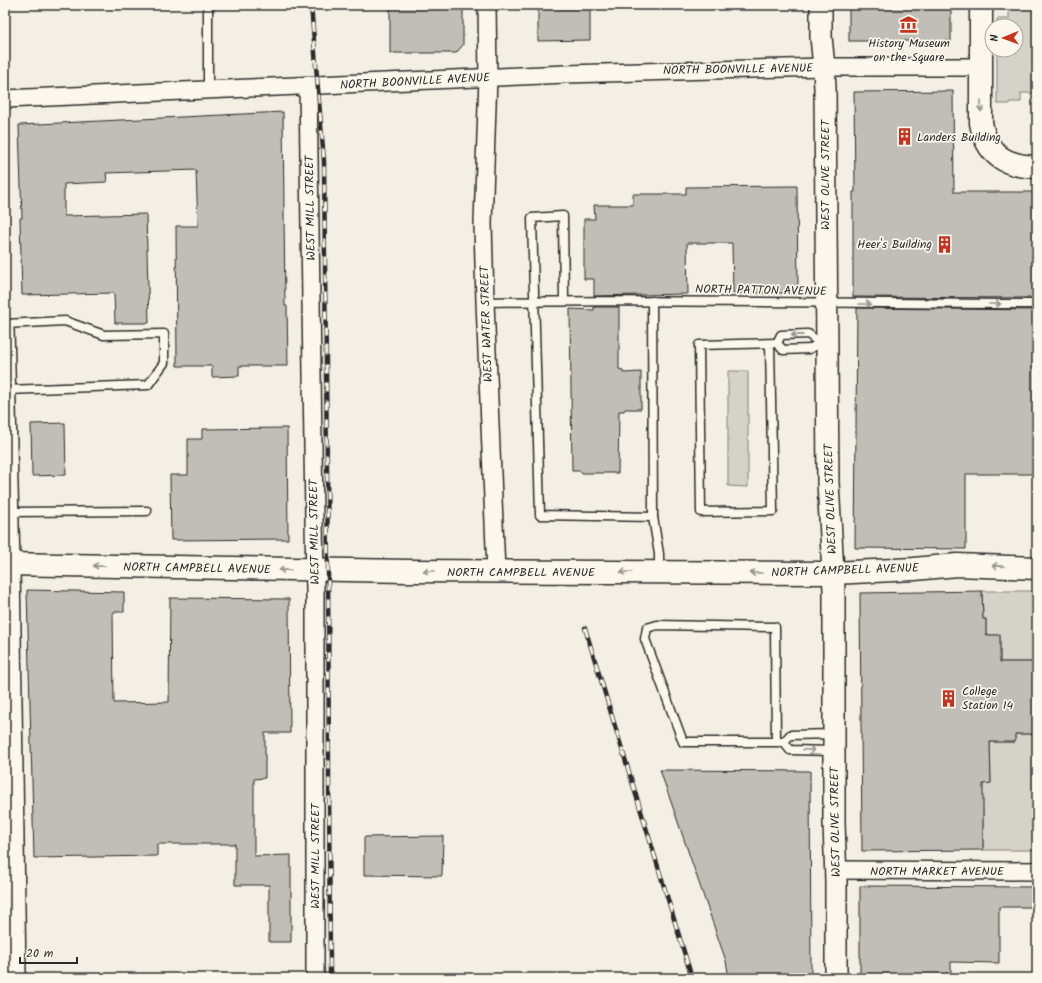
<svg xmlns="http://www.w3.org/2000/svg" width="1042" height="983" font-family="Kalam,sans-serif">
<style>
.green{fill:#d5d2c9;stroke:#807e7a}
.building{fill:#c0beb6;stroke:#2b2b2b}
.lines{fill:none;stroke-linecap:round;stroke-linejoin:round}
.service-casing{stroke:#2b2b2b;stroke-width:11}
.minor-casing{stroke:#2b2b2b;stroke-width:20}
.tertiary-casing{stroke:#2b2b2b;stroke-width:24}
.secondary-casing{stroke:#2b2b2b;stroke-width:25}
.service{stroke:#fbf7ec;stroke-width:8}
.minor{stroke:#fbf7ec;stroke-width:17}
.tertiary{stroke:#fbf7ec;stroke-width:21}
.secondary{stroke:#fbf7ec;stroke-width:22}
.rail-casing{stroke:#2b2b2b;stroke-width:4.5}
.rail{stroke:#fbf7ec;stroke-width:3;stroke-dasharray:9;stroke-linecap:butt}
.oneway{stroke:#93918c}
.labels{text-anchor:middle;stroke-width:3.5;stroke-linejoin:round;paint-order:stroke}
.poi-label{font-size:12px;fill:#2b2b2b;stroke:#fbf7ec;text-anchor:start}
.street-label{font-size:12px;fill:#2b2b2b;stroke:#fbf7ec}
</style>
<rect width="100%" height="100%" fill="#f3efe4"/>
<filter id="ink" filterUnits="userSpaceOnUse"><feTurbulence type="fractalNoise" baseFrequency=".025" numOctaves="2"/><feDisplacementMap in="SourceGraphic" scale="8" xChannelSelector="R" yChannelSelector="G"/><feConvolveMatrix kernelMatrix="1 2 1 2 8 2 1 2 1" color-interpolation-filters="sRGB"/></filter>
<g filter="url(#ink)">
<g class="green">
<polygon points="1009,5 1037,5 1037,93 1021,93 1021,102 1009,102 1009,104 997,104 997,50 1016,50 1016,26 997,26 997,19 1009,19"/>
<polygon points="728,371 748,371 748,487 728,486"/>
<polygon points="982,591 1037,591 1037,662 1000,662 1000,635 986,635 986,619 983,619"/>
<polygon points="1015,734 1037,734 1037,850 983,850 983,810 980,784 991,783 990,742 1015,742"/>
</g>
<g class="building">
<polygon points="390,5 463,5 463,45 456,53 390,53"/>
<polygon points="538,5 590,5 590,40 538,41"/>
<rect x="849" y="5" width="102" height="36"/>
<polygon points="953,91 954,192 1037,192 1037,298 853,297 853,192 855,192 854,92"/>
<polygon points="283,112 285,306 287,306 288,366 239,366 239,376 212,377 212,366 177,366 176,226 198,226 196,170 106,173 107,182 64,184 64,216 146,214 149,323 115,323 114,293 22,295 20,218 22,218 19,125"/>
<polygon points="797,186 798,293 733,293 732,243 687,243 688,294 594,296 594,279 584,279 584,219 595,219 594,205 633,205 633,194 686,194 686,187"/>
<polygon points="594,307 619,307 619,369 623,370 623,373 641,372 641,409 625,409 624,411 619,411 618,473 581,473 581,471 572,471 570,309 594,310"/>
<polygon points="857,308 1037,310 1037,474 966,474 966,549 855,548"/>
<polygon points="65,423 66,475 32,476 31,424"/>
<polygon points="287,428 288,539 171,540 170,475 188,475 188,439 202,439 202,429"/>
<polygon points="27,590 124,592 124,612 113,612 114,703 169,702 170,598 289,599 290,733 265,733 265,778 254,779 254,856 291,855 291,942 269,942 269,885 235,885 235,844 157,844 157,856 34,858"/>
<polygon points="982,591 983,619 986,619 986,635 1000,635 1000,662 1037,662 1037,734 1015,734 1015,742 990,742 991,783 983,784 983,850 862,851 860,593"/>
<polygon points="660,770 810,771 811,978 729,978 726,961"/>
<polygon points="443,836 442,876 364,875 364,837"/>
<polygon points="860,886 1037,887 1037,907 999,907 999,963 951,962 951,978 860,978"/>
</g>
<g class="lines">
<defs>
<g id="service">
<polyline points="208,89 208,5"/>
<polyline points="564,301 563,216 532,218 540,515 653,517 659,554 659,571"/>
<polyline points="652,301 653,517"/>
<path d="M485 302C669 299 853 304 1037 304"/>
<polyline points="5,324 65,321 104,335 164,334 164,363 148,385 6,390"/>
<polyline points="777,343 783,350 809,349 820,343 826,343"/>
<polyline points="777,343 781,335 808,334 820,343"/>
<polyline points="770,344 773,511 701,512 699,345 777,343"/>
<polyline points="9,512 147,511"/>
<polyline points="776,742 775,627 657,625 647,628 645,639 683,742 784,742"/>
<polyline points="833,751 790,750 784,742 790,735 833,734"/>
</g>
<g id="minor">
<polyline points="487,5 488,77 483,223 485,302 496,572"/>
<polyline points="308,85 315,590 315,978"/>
<polyline points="5,99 566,74 824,67 981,67"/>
<polyline points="5,329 11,564 17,978"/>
<polyline points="836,870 1037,871"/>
</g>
<polyline id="tertiary" points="821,5 821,37 824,67 825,89 828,482 834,590 834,823 836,881 836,978"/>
<g id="secondary">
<path d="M981 5V123C987 156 1006 166 1037 167"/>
<polyline points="5,564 407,571 833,573 914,569 957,565 1037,568"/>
</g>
</defs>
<use href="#service" class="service-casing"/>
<use href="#minor" class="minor-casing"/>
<use href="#tertiary" class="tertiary-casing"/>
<use href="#secondary" class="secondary-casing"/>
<use href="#service" class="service"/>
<use href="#minor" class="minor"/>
<use href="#tertiary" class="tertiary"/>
<use href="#secondary" class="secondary"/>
<defs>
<g id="rail">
<polyline points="311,5 324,161 328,570 330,978"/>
<polyline points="585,628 692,978"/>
</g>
</defs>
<use href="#rail" class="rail-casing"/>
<use href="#rail" class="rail"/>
</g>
<defs><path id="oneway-shaft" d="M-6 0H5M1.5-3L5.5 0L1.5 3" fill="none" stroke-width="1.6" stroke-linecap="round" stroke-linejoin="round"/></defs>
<g class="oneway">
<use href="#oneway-shaft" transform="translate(981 106) rotate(90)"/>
<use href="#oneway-shaft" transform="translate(865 304)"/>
<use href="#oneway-shaft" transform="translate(995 304)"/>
<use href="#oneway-shaft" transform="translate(797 335) rotate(179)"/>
<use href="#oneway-shaft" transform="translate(99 566) rotate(-179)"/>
<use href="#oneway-shaft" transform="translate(998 566) rotate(-176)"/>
<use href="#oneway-shaft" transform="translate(285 570) rotate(-179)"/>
<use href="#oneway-shaft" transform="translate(429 571) rotate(-180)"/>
<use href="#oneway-shaft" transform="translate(626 572) rotate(-180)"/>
<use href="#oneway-shaft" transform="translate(756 573) rotate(-180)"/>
<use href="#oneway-shaft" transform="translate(809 750) rotate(2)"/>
</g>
</g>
<defs>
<symbol id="museum-bare" viewBox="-9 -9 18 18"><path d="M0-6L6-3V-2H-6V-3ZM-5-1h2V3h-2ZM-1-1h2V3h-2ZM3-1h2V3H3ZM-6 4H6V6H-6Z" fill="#c8321e" stroke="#fbf7ec" stroke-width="2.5" paint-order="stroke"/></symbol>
<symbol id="building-bare" viewBox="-9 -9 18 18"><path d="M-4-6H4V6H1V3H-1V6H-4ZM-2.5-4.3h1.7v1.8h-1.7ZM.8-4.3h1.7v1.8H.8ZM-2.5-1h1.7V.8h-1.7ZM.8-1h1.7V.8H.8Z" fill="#c8321e" stroke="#fbf7ec" stroke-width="2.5" paint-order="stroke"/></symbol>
</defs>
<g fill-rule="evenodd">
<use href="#museum-bare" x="896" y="12" width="25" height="25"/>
<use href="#building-bare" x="892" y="124" width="25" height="25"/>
<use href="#building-bare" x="932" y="232" width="25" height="25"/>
<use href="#building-bare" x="936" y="686" width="25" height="25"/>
</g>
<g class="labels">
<g class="poi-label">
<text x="909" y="47" text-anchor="middle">History Museum<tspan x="909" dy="14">on the Square</tspan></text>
<text x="917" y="141">Landers Building</text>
<text x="932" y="248" text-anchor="end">Heer's Building</text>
<text x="962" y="695">College<tspan x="962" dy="14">Station 14</tspan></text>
</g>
<g class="street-label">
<text transform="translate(738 69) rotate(-1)" y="4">NORTH BOONVILLE AVENUE</text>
<text transform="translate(415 81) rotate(-3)" y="4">NORTH BOONVILLE AVENUE</text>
<text transform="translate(825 175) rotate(-90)" y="4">WEST OLIVE STREET</text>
<text transform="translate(310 208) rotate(-91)" y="4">WEST MILL STREET</text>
<text transform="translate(761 290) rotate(1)" y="4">NORTH PATTON AVENUE</text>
<text transform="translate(486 324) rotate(-92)" y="4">WEST WATER STREET</text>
<text transform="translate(830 499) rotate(-92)" y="4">WEST OLIVE STREET</text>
<text transform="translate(314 532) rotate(-91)" y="4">WEST MILL STREET</text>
<text transform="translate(197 568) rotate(1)" y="4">NORTH CAMPBELL AVENUE</text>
<text transform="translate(845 570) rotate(-2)" y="4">NORTH CAMPBELL AVENUE</text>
<text x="521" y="576">NORTH CAMPBELL AVENUE</text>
<text transform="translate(835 822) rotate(-91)" y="4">WEST OLIVE STREET</text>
<text transform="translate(315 856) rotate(-90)" y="4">WEST MILL STREET</text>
<text x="937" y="875">NORTH MARKET AVENUE</text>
</g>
</g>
<rect width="1042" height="983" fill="none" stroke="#fbf7ec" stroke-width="20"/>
<rect x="10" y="10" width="1022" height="963" fill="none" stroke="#2b2b2b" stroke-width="1.5" filter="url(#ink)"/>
<g transform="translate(1004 38) rotate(269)"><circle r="19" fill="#fbf7ec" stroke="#a8a59f"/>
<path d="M0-3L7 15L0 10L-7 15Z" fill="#c8321e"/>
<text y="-6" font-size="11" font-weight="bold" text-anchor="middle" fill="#2b2b2b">N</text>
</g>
<path d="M20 957v6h57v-6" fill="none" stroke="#2b2b2b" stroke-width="2"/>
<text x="26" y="957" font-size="12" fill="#2b2b2b" stroke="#fbf7ec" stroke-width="3" paint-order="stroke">20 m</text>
</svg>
